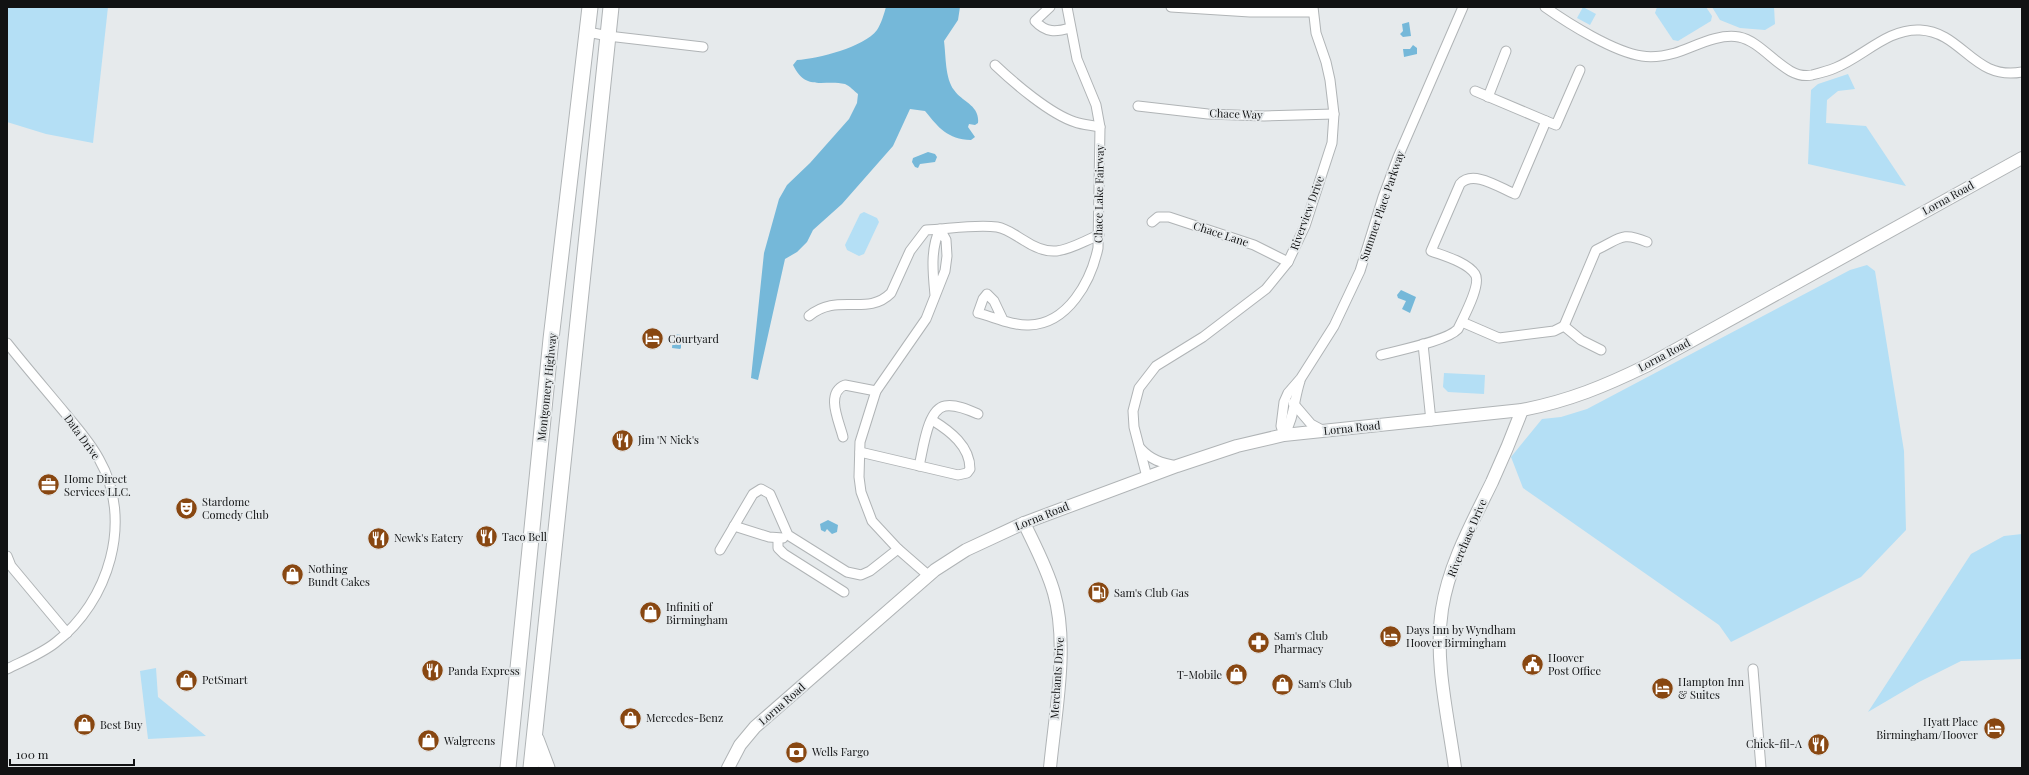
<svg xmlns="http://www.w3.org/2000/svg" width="2029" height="775" font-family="'Playfair Display',serif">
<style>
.green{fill:#b4dff5}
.water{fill:#75b8d9}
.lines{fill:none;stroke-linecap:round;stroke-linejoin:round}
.minor-casing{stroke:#b0b4b6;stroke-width:11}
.tertiary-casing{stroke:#b0b4b6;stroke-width:14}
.primary-casing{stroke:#b0b4b6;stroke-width:17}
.minor{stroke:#fff;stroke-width:9}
.tertiary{stroke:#fff;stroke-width:12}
.primary{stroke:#fff;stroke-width:15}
.labels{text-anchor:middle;stroke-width:4;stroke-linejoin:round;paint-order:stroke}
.street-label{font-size:11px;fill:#111213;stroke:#e6eaec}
.poi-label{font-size:11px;fill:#111213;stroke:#e6eaec;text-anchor:start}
</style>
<rect width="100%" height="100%" fill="#e6eaec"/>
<g class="green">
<polygon points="7,7 108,7 93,143 46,134 7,122"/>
<polygon points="1583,7 1596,14 1590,25 1577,18"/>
<polygon points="1657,7 1706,7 1712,16 1711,21 1678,41 1673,40 1655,13"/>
<polygon points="1712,7 1774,7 1775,24 1765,30 1740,28 1720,20"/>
<polygon points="1848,74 1855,89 1838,91 1827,100 1826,123 1866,126 1906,186 1808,164 1811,90 1818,84"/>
<polygon points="864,212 877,218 879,222 864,254 859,256 847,250 845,245 860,214"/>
<polygon points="1867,265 1875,271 1904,451 1906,530 1861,577 1731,642 1719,625 1523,488 1511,457 1542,419 1561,417 1587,409 1850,270"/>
<polygon points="1444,373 1485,375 1484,394 1448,392 1443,387"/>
<polygon points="2022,534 2022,659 1961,661 1919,682 1868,712 1971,554 2004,536"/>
<polygon points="156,668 158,697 206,736 148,739 140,671"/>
</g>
<g class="water">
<path d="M886 7H960L958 20 944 41C946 56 945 78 954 90 962 102 980 105 978 123L975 125 969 124 968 127 975 137 971 140C947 139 939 128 925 111L910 109 893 146 842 204 813 230 807 242 797 252 785 259 758 380 751 378 764 253 779 199 787 185 810 163 849 119 857 103 858 94C854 91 850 86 845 84 824 79 806 92 793 65L797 60C818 59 864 47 877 30 881 24 884 14 886 7Z"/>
<polygon points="1409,22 1411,36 1403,37 1400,34 1403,31 1402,24"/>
<polygon points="1413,45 1417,48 1417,54 1404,57 1403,49 1410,49"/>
<polygon points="928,152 935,154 937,157 935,162 920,164 918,168 915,167 912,162 913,158"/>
<polygon points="1401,290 1416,297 1410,313 1402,309 1406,301 1398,298 1397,295"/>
<polygon points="673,334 681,335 681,348 680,349 672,348 673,338 672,336"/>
<polygon points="828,520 838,525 837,532 832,534 827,529 825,532 821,530 820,524"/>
</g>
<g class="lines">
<defs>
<g id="minor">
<path d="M1050 7 1035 21C1046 33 1056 32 1070 28"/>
<polyline points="1171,7 1250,12 1313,12"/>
<path d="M1545 7C1569 24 1614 52 1642 56 1653 58 1664 56 1675 53 1694 47 1718 33 1739 37 1765 42 1785 81 1812 75 1820 73 1828 71 1835 68 1863 57 1888 28 1920 30 1963 32 1973 81 2022 72"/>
<polyline points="588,32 608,36 703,47"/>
<path d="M995 65C1014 83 1050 114 1075 122 1083 125 1092 125 1100 127"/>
<polyline points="1488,97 1506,51"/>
<polyline points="1138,106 1208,114 1264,116 1334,114"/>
<polyline points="1546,121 1556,125 1580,70"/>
<polyline points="1152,222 1158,217 1169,217 1254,245 1288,262"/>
<path d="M809 316C838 292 867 317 891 293L910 251 926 230C948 229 976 224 997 227 1008 229 1016 236 1025 241 1055 261 1070 247 1099 235"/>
<path d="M1003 320 994 301 987 294 983 299 978 313C994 317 1013 326 1029 325 1068 324 1091 281 1098 248L1100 127 1096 105 1077 59 1067 7"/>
<polyline points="1462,322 1499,338 1554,331 1564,326 1581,340 1601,350"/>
<path d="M1564 326 1596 250C1620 239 1621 231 1647 242"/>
<path d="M7 343C26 367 46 390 65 413 77 428 90 442 99 459 134 520 109 602 55 643 41 654 23 661 7 669"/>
<polyline points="1423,344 1431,421"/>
<path d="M1381 355C1399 350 1447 341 1458 329 1463 318 1482 284 1475 274 1467 262 1444 256 1431 251L1460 184C1473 169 1500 188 1515 194L1546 121 1475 91"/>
<polyline points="1293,403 1311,424 1324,431"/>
<polyline points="1284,435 1281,426 1284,402 1288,393 1301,378 1334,326 1360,271 1383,197 1398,157 1463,7"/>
<path d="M1284 435C1294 419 1294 399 1300 381"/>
<path d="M843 437C839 421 825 393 845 385L876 391"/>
<path d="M1140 448C1151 460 1161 463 1177 466"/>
<path d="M860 452 958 475 967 473 970 469C970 446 950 431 932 420"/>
<path d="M919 466C923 451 927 409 945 406 956 404 969 410 978 414"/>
<polyline points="1147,477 1134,427 1133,411 1139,388 1156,366 1203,337 1266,289 1288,262 1305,226 1332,143 1334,114 1330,80 1326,62 1316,33 1313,7"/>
<polyline points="734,526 769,537 783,538"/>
<polyline points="778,539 778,548 784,554 844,592"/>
<polyline points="720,550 753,494 761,489 770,494 788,535 847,572 861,575 870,571 898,549"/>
<polyline points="7,556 11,566 67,633"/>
<path d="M929 576 898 549 872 521 861 492 859 477 860 442 876 391 926 319 945 271 947 256 946 240 940 229C930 249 933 274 935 295"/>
<polyline points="1753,669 1761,768"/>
</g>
<g id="tertiary">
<path d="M1024 523C1035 546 1047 568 1054 593 1069 645 1055 714 1050 768"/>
<path d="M728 768 740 745 755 727 935 570 966 550 1024 523 1177 466 1237 446 1284 435 1522 410C1569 401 1605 386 1648 365L2022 158"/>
<path d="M1455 768C1448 716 1434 661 1442 609 1449 564 1472 523 1492 482 1503 458 1513 434 1522 410"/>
</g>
<g id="primary">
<polyline points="536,739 547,768"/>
<polyline points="508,768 551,339 590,7"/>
<polyline points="531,768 611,7"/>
</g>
</defs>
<use href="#minor" class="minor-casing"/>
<use href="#tertiary" class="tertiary-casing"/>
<use href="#primary" class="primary-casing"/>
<use href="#minor" class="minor"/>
<use href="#tertiary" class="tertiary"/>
<use href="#primary" class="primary"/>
</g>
<defs>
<symbol id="hotel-disc" viewBox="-11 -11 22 22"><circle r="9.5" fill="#884711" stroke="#e6eaec"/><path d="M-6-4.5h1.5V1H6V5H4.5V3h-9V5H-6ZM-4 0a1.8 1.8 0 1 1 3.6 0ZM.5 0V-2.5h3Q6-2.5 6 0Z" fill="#fff"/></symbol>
<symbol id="restaurant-disc" viewBox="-11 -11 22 22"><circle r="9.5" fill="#884711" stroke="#e6eaec"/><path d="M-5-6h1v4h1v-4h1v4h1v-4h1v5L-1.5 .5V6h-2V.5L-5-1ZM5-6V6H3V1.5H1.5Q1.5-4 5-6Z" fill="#fff"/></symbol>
<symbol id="office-disc" viewBox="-11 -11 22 22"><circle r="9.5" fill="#884711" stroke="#e6eaec"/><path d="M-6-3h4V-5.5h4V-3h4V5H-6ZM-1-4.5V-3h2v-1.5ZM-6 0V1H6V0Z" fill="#fff"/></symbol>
<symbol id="theatre-disc" viewBox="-11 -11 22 22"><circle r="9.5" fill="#884711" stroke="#e6eaec"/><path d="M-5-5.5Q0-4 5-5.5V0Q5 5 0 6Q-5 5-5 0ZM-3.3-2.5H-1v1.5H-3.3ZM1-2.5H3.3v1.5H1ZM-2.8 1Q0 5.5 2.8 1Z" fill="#fff"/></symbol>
<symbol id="shop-disc" viewBox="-11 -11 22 22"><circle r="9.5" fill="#884711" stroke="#e6eaec"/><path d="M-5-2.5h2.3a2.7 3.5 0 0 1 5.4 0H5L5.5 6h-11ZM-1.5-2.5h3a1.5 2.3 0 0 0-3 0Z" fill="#fff"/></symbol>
<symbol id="fuel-disc" viewBox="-11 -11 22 22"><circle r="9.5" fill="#884711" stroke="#e6eaec"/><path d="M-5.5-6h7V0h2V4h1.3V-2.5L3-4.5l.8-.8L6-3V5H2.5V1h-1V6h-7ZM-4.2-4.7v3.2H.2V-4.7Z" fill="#fff"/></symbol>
<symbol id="pharmacy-disc" viewBox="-11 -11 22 22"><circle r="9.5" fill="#884711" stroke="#e6eaec"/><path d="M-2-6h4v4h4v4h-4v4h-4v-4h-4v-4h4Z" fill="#fff"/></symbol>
<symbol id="civic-disc" viewBox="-11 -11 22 22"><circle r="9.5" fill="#884711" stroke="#e6eaec"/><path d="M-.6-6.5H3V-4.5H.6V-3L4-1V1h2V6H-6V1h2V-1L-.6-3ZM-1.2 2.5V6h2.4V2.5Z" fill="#fff"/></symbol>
<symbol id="bank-disc" viewBox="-11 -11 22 22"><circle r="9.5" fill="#884711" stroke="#e6eaec"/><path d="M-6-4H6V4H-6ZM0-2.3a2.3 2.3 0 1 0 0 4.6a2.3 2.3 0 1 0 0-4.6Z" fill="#fff"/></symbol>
</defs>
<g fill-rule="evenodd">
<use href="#hotel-disc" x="640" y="326" width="25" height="25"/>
<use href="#restaurant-disc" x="610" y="428" width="25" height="25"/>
<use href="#office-disc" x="36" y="472" width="25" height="25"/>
<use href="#theatre-disc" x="174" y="496" width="25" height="25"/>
<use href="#restaurant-disc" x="474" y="524" width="25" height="25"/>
<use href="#restaurant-disc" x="366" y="526" width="25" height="25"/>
<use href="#shop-disc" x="280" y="562" width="25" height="25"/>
<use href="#fuel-disc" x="1086" y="580" width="25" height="25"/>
<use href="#shop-disc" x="638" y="600" width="25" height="25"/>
<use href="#hotel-disc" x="1378" y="624" width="25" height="25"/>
<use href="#pharmacy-disc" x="1246" y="630" width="25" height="25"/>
<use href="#civic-disc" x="1520" y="652" width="25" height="25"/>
<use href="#restaurant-disc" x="420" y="658" width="25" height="25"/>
<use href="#shop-disc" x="1224" y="662" width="25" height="25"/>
<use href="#shop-disc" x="174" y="668" width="25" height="25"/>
<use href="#shop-disc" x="1270" y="672" width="25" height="25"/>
<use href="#hotel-disc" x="1650" y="676" width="25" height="25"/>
<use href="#shop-disc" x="618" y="706" width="25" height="25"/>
<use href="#shop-disc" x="72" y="712" width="25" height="25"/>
<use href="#hotel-disc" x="1982" y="716" width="25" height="25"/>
<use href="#shop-disc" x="416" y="728" width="25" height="25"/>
<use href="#restaurant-disc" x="1806" y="732" width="25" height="25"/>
<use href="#bank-disc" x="784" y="740" width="25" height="25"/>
</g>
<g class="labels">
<g class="street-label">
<text transform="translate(1236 114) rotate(2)" y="4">Chace Way</text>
<text transform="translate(1099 194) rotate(-89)" y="4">Chace Lake Fairway</text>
<text transform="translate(1948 198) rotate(-29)" y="4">Lorna Road</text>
<text transform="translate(1382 206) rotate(-71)" y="4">Summer Place Parkway</text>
<text transform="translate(1307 213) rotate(-70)" y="4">Riverview Drive</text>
<text transform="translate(1221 234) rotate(18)" y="4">Chace Lane</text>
<text transform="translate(1664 355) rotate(-28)" y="4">Lorna Road</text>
<text transform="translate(547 387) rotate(-84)" y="4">Montgomery Highway</text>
<text transform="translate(1352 428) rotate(-6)" y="4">Lorna Road</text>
<text transform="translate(82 437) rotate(54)" y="4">Data Drive</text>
<text transform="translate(1042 516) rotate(-22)" y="4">Lorna Road</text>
<text transform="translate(1467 538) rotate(-67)" y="4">Riverchase Drive</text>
<text transform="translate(1057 678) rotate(-86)" y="4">Merchants Drive</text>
<text transform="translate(782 704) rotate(-41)" y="4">Lorna Road</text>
</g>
<g class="poi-label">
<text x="668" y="343">Courtyard</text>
<text x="638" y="444">Jim 'N Nick's</text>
<text x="64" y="483">Home Direct<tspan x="64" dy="13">Services LLC.</tspan></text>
<text x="202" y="506">Stardome<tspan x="202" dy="13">Comedy Club</tspan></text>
<text x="502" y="541">Taco Bell</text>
<text x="394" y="542">Newk's Eatery</text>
<text x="308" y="573">Nothing<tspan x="308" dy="13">Bundt Cakes</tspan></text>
<text x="1114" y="597">Sam's Club Gas</text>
<text x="666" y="611">Infiniti of<tspan x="666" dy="13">Birmingham</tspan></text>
<text x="1406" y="634">Days Inn by Wyndham<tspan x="1406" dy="13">Hoover Birmingham</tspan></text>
<text x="1274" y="640">Sam's Club<tspan x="1274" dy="13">Pharmacy</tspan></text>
<text x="1548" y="662">Hoover<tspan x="1548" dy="13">Post Office</tspan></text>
<text x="448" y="675">Panda Express</text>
<text x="1222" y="679" text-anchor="end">T-Mobile</text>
<text x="202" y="684">PetSmart</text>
<text x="1678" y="686">Hampton Inn<tspan x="1678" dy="13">&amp; Suites</tspan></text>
<text x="1298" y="688">Sam's Club</text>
<text x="646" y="722">Mercedes-Benz</text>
<text x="1978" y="726" text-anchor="end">Hyatt Place<tspan x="1978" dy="13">Birmingham/Hoover</tspan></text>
<text x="100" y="729">Best Buy</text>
<text x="444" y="745">Walgreens</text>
<text x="1802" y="748" text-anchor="end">Chick-fil-A</text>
<text x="812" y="756">Wells Fargo</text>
</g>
</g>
<rect width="2029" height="775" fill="none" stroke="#111213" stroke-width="16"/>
<path d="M10 759v6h124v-6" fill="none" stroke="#111213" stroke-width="2"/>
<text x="16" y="759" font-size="12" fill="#111213" stroke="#e6eaec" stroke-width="3" paint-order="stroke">100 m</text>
</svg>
